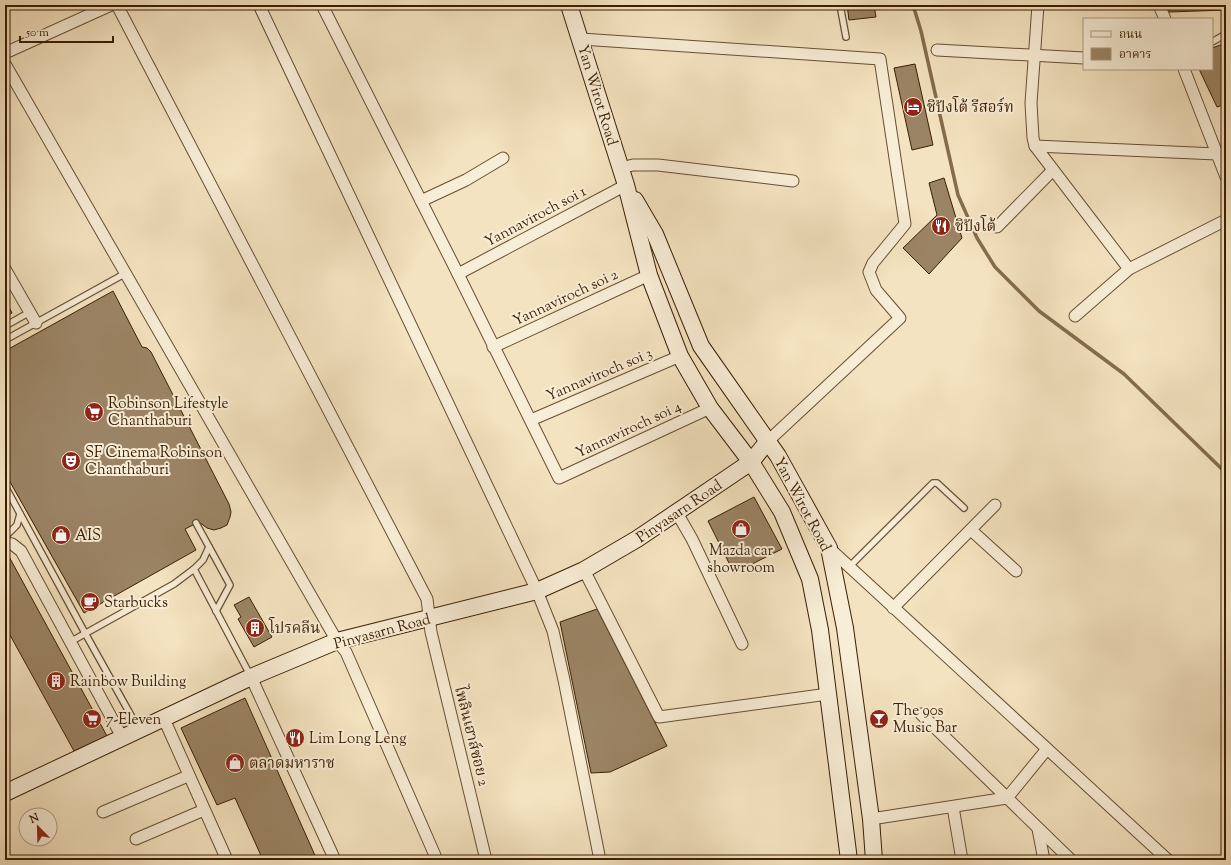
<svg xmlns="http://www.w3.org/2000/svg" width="1231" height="865" font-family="'Sorts Mill Goudy','Noto Serif Thai',serif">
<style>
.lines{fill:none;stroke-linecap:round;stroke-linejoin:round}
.stream{stroke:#846c4d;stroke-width:3.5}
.building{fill:#9b8465;stroke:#3a1e02}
.lane-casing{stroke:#684f32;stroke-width:8}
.street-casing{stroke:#684f32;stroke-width:13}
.secondary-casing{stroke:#3a1e02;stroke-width:18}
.lane{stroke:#f8edd6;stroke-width:5.5}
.street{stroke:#f8edd6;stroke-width:11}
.secondary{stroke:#f8edd6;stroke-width:16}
.labels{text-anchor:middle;stroke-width:4;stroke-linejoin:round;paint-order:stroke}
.street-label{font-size:15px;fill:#3a1e02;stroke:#f8edd6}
.poi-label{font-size:15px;fill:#3a1e02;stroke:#f8edd6;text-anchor:start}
</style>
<rect width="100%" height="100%" fill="#f4e3c0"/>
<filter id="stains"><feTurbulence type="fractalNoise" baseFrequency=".005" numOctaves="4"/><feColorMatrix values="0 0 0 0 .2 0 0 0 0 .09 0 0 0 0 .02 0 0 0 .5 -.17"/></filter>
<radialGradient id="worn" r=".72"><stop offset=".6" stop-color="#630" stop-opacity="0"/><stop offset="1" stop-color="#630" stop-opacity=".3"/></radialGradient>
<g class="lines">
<polyline class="stream" points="913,5 921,31 958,195 977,238 995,267 1039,311 1124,374 1226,473"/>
</g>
<g class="building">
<polygon points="847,5 874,5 876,17 849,20"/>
<polygon points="1169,5 1226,5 1226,10 1169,12"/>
<polygon points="1226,43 1226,104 1217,107 1199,69 1212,69 1212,48"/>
<polygon points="915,64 933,145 912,150 894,68"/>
<polygon points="944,178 962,238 929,274 903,248 937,215 929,183"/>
<polygon points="113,291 142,347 147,348 151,352 229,504 231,512 230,517 227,525 221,528 214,530 207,528 199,522 185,529 196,550 84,613 5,473 5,351"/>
<polygon points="5,299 12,313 5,317"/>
<polygon points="754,497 782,549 734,573 708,521"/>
<polygon points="7,553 107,736 74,751 5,626 5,554"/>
<polygon points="249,597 272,637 254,647 238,619 241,617 234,605"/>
<polygon points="597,609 667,746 610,772 591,773 560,622"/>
<polygon points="245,698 317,860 263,860 235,798 217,805 181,728"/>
</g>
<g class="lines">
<defs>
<g id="lane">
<polyline points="840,5 846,37"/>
<polyline points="1212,42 1226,34"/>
<polyline points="5,326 30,312"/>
<polyline points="5,340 126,273"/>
<polyline points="5,486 85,633 138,728"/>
<polyline points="196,523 230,585 216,611"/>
<polyline points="5,537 17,525 20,514"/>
<polyline points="849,567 933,483 937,483 964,508"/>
<polyline points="194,569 250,675"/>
<polyline points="70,642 174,584 194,569 203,560 209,547"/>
</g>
<g id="street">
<polyline points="117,5 427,599 431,632 486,860"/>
<polyline points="259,5 537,591 553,631 564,680 600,860"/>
<polyline points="322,5 458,274 559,478 710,408"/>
<polyline points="1038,5 1031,103 1033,138 1035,146 1129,269"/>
<polyline points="1159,5 1165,19"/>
<polyline points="581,39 880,59 905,224 873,263 869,272 876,290 900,318 767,442"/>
<polyline points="937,50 1084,58"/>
<polyline points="5,53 111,5"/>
<polyline points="5,64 337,641 346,652 437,860"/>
<polyline points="1184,69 1226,177"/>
<polyline points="1035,146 1217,154"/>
<polyline points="621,168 633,165 658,165 793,181"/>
<polyline points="421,201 466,180 503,158"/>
<polyline points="997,227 1053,170"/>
<polyline points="5,269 36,323"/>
<polyline points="458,274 626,185"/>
<polyline points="1075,316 1129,269 1226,220"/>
<polyline points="493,347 649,275"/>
<polyline points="531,420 680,356"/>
<polyline points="677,513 692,539 742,644"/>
<polyline points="971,530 1016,571"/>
<polyline points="5,543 12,544 21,551 122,737"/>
<polyline points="829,548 1168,860"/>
<polyline points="584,570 659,717 828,694"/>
<polyline points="893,608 995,505"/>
<polyline points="251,677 335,860"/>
<polyline points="921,714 1071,860"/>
<polyline points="164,719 227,860"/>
<polyline points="953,807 962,860"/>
<polyline points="103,812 188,776"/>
<polyline points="871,819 1007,798 1047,749"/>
<polyline points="1038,829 1044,860"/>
<polyline points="136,839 204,810"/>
</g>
<g id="secondary">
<polyline points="569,5 626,185 649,275 680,356 710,408 751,462 782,512 810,579 820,630 849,860"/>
<polyline points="635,200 655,234 701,346 778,456 829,548 845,628 871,819 874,860"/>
<polyline points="5,793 251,677 337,641 537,591 584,570 637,539 751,462 767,442"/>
</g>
</defs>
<use href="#lane" class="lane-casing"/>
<use href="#street" class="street-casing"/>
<use href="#secondary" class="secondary-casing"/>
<use href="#lane" class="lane"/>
<use href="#street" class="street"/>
<use href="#secondary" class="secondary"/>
</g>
<defs>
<symbol id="hotel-disc" viewBox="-11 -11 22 22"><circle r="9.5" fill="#8f2418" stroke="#f8edd6"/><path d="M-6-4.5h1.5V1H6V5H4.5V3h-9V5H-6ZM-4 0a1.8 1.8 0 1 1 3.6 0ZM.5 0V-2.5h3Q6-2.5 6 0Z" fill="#fff"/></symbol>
<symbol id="restaurant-disc" viewBox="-11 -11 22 22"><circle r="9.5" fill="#8f2418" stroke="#f8edd6"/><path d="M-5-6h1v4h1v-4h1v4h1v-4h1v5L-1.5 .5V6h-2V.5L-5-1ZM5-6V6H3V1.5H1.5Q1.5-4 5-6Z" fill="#fff"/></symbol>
<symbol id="supermarket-disc" viewBox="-11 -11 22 22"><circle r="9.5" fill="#8f2418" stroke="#f8edd6"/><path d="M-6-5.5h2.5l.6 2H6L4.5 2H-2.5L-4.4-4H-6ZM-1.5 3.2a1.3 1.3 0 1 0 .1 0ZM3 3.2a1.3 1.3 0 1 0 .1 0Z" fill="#fff"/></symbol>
<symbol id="theatre-disc" viewBox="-11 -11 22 22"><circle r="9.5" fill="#8f2418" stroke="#f8edd6"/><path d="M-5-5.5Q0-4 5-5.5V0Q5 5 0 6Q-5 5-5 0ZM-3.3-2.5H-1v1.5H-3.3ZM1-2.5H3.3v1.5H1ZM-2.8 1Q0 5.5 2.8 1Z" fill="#fff"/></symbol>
<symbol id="shop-disc" viewBox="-11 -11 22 22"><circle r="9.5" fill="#8f2418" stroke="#f8edd6"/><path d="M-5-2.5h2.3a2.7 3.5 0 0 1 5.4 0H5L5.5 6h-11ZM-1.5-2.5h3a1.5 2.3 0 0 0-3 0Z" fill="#fff"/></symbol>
<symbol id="cafe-disc" viewBox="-11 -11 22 22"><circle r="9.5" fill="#8f2418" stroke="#f8edd6"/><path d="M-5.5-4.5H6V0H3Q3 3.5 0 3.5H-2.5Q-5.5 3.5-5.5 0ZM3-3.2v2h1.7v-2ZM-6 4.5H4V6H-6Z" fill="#fff"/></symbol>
<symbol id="building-disc" viewBox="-11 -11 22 22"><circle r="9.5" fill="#8f2418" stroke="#f8edd6"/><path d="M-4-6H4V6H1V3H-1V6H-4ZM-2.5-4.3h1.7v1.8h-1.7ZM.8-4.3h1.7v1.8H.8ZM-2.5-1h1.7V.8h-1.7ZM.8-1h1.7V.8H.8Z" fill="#fff"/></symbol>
<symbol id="bar-disc" viewBox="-11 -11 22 22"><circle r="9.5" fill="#8f2418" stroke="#f8edd6"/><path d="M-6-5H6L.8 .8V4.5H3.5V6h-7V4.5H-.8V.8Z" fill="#fff"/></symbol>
</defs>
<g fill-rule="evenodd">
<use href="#hotel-disc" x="902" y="96" width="22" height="22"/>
<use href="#restaurant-disc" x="930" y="215" width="22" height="22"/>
<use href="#supermarket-disc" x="83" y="401" width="22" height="22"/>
<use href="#theatre-disc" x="60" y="450" width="22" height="22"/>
<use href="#shop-disc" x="730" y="518" width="22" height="22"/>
<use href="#shop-disc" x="50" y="524" width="22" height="22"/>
<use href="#cafe-disc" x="79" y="591" width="22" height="22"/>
<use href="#building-disc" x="244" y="617" width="22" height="22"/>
<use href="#building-disc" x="45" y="670" width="22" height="22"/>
<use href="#supermarket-disc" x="81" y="708" width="22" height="22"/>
<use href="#bar-disc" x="868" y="708" width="22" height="22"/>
<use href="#restaurant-disc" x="284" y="727" width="22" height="22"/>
<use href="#shop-disc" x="224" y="752" width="22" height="22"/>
</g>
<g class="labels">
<g class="street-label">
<text transform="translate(598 95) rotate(73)" y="5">Yan Wirot Road</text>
<text transform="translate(535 216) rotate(-28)" y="5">Yannaviroch soi 1</text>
<text transform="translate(565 297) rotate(-25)" y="5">Yannaviroch soi 2</text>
<text transform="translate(599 374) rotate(-23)" y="5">Yannaviroch soi 3</text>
<text transform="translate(628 429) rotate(-25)" y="5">Yannaviroch soi 4</text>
<text transform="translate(803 504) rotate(62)" y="5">Yan Wirot Road</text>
<text transform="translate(679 511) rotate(-34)" y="5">Pinyasarn Road</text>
<text transform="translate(382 631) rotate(-15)" y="5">Pinyasarn Road</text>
<text transform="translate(472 736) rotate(76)" y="5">ไพลินเฮาส์ซอย 2</text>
</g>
<g class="poi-label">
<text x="927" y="112">ชิปังโต้ รีสอร์ท</text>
<text x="955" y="231">ชิปังโต้</text>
<text x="108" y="408">Robinson Lifestyle<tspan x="108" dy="17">Chanthaburi</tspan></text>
<text x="85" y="457">SF Cinema Robinson<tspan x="85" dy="17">Chanthaburi</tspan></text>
<text x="75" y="540">AIS</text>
<text x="741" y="555" text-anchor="middle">Mazda car<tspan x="741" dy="17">showroom</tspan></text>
<text x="104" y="607">Starbucks</text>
<text x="269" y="633">โปรคลีน</text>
<text x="70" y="686">Rainbow Building</text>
<text x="893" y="715">The 90s<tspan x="893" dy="17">Music Bar</tspan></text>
<text x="106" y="724">7-Eleven</text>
<text x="309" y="743">Lim Long Leng</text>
<text x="249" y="768">ตลาดมหาราช</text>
</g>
</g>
<rect width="1231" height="865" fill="none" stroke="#f4e3c0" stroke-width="20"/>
<rect x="6" y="6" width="1219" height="853" fill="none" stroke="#3a1e02" stroke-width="2"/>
<rect x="10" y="10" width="1211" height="845" fill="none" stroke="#3a1e02"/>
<rect x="1083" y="18" width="130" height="52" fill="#f8edd6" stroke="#ac9a81"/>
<rect x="1091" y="31" width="20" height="6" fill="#f8edd6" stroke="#ac9a81"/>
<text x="1119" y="38" font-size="12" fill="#3a1e02">ถนน</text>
<rect x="1091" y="48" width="20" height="12" fill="#9b8465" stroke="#ac9a81"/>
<text x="1119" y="58" font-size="12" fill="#3a1e02">อาคาร</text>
<g transform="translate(38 827) rotate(337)"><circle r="19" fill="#f8edd6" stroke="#ac9a81"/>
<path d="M0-3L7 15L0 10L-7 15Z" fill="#8f2418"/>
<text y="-6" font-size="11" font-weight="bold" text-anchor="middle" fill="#3a1e02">N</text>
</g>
<path d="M20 36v6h93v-6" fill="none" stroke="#3a1e02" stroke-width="2"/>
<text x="26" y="36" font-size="12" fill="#3a1e02" stroke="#f8edd6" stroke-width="3" paint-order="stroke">50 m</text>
<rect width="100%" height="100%" filter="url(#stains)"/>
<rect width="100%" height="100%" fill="url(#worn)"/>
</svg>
